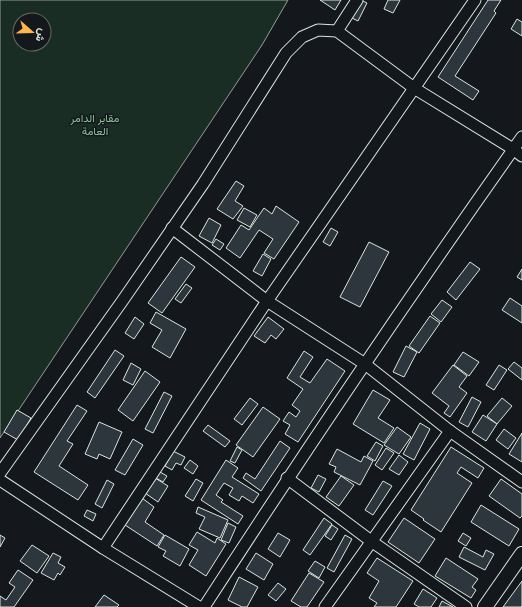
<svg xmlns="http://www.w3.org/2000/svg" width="522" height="607" font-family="'Open Sans',Vazirmatn,sans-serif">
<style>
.green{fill:#1a2d24;stroke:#939e99;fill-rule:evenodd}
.building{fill:#2c363c;stroke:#d8e6dc}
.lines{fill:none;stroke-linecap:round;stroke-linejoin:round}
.minor-casing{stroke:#d8e6dc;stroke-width:13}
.tertiary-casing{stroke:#d8e6dc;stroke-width:16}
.minor{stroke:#14181c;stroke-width:11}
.tertiary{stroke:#14181c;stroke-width:14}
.labels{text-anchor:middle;stroke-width:3;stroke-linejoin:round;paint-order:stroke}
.park-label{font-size:11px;fill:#8ac095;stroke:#14181c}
</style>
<rect width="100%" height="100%" fill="#14181c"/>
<path class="green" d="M0 0H288L262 45 0 438ZM20 20H44V44H20Z"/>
<g class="building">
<polygon points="320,0 341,0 335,10"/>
<polygon points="361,0 367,3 358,21 352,18"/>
<polygon points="388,0 400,0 393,13 384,9"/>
<polygon points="488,0 501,0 494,11 496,13 455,76 479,91 473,100 438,77"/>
<polygon points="517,19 522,22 522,36 511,29"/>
<polygon points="236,181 244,186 235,201 243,206 233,219 217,209"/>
<polygon points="276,206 299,222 274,259 264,253 273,239 259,230 240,258 226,248 241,225 249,230 264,208 272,214"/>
<polygon points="244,208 257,215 250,227 237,220"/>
<polygon points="209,218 221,225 212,243 199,236"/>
<polygon points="331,228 338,232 330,246 323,242"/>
<polygon points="216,239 224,244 220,250 212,245"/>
<polygon points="369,242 389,252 360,307 340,297"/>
<polygon points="263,254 271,259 262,276 253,271"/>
<polygon points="181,257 195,267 162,313 148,303"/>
<polygon points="470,262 480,269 456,300 447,292"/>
<polygon points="522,269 522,280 517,277"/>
<polygon points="186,284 192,288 181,303 175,299"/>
<polygon points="510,298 522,306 522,323 502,310"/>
<polygon points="442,300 452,307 441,322 431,314"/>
<polygon points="156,312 186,329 170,358 152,347 162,330 150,323"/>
<polygon points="430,316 440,323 419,353 409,346"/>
<polygon points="135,317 144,324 134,339 125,333"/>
<polygon points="268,317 284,329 276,339 271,335 265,343 254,336"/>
<polygon points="406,346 417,352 404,377 393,372"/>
<polygon points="115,350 124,356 95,398 87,392"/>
<polygon points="304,351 313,357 300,377 310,383 327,359 345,371 298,442 285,434 290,425 283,421 289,412 296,417 300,411 292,405 303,389 287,378"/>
<polygon points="463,352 479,362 469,376 454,365"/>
<polygon points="514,362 522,368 522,380 508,369"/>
<polygon points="131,363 141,369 133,385 123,380"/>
<polygon points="453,365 467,376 459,387 467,393 450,417 444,413 449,406 432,393"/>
<polygon points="499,365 507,370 494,390 486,385"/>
<polygon points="145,371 160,382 133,421 118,410"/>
<polygon points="373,390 390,400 378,418 394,428 384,443 353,424"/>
<polygon points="164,392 172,396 153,433 145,429"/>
<polygon points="472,397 481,402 468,427 459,422"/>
<polygon points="250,398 258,404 242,425 234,419"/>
<polygon points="502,398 512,406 497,424 487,416"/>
<polygon points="77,405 87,411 67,441 73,444 59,466 88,485 78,500 34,472"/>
<polygon points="263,407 280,419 253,457 236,445"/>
<polygon points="17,410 31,418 18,440 4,432"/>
<polygon points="483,415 497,424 486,441 472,432"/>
<polygon points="99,422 122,432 110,459 99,454 97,459 85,454"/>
<polygon points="420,423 430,429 414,460 403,454"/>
<polygon points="208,425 230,441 225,447 203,431"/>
<polygon points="397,427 411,437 399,454 384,445"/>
<polygon points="504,429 516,438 508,449 496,440"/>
<polygon points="522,433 522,462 509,454"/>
<polygon points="133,439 143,445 125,475 115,470"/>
<polygon points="280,441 290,448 261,491 243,478 246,473 255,479"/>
<polygon points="376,442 383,446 375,461 367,456"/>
<polygon points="237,447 242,450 235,463 230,461"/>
<polygon points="451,447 484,468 478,478 461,467 457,473 472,483 441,532 423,520 424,519 411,510"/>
<polygon points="386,448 394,453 382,470 375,465"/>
<polygon points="337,449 361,462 364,456 373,461 360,485 334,472 336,467 329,464"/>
<polygon points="173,451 185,457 181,465 176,463 172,470 165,466"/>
<polygon points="399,455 408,462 399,475 389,469"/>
<polygon points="190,460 198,466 193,474 184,468"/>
<polygon points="226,460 238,468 232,477 259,494 253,503 242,496 239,501 229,495 233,488 224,483 216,495 223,500 221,502 243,516 238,524 201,500"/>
<polygon points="160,472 167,476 163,482 156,478"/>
<polygon points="318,475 326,479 319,492 311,488"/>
<polygon points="341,476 354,485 339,506 326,497"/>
<polygon points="155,478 168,486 158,502 145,493"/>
<polygon points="196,479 203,483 193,501 185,496"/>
<polygon points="501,479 522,494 522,516 520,518 489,496"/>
<polygon points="107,480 114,484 102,508 95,504"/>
<polygon points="383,481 392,486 373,515 365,510"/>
<polygon points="142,498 154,507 145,522 164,535 157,546 125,525"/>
<polygon points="481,505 519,529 509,546 471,522"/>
<polygon points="198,507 228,520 220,538 199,529 205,517 196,513"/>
<polygon points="87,510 96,514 93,521 84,516"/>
<polygon points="324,518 332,524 310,555 303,550"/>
<polygon points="404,518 435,539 419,563 388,542"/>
<polygon points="228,523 236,527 229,543 221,540"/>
<polygon points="332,525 338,529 331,540 325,536"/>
<polygon points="197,532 215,543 217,538 226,544 206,576 189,565 198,550 189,545"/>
<polygon points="278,533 290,540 280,557 268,549"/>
<polygon points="463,533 471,538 466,546 458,541"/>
<polygon points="0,535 5,538 0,547"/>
<polygon points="165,535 189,549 180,566 163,556 166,551 158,547"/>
<polygon points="345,535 352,539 334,572 327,568"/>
<polygon points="32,545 49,556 37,573 20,561"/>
<polygon points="464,547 483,557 486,550 494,554 485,570 459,557"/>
<polygon points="53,553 61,557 58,563 65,567 60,575 58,573 54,580 41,573"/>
<polygon points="256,553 273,564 264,580 246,569"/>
<polygon points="377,558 413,581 396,607 374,607 377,603 369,598 379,581 367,573"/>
<polygon points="446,558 478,579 472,587 476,590 471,598 435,576"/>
<polygon points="315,561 325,567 319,578 308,571"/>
<polygon points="18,570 33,580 14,607 0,607 0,596 6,600 15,587 9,583"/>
<polygon points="309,573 324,582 307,607 301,607 291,601"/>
<polygon points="239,577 258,587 247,607 242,607 228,600"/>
<polygon points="522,581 522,606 521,607 503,607"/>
<polygon points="278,583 286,589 276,601 268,595"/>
<polygon points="423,589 437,598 431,607 419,607 414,604"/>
<polygon points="104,595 119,605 117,607 95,607"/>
<polygon points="442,601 453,607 439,607"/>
</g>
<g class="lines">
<defs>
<g id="minor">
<polyline points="337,31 357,0"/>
<polyline points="172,228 267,301 365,364 450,431 522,482"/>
<polyline points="0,473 123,300 203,184 286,53 302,37 318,30 337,31 414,88 513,149 522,156"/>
<polyline points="287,478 371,541 466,607"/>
<polyline points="0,480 103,548 199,607"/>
<polyline points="103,548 267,301 475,0"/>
<path d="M204 607C307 448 413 291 522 137"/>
<polyline points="325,607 450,431"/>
</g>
<polyline id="tertiary" points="485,607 522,554"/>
</defs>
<use href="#minor" class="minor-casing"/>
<use href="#tertiary" class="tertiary-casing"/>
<use href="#minor" class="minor"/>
<use href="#tertiary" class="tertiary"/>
</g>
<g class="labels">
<g class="park-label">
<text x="95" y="122">مقابر الدامر<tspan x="95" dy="13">العامة</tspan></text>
</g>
</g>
<g transform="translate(32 32) rotate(110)"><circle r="19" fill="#14181c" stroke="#626a69"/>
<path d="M0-3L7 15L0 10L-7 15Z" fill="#ffb74d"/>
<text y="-6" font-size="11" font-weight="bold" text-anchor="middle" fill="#d8e6dc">ش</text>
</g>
</svg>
